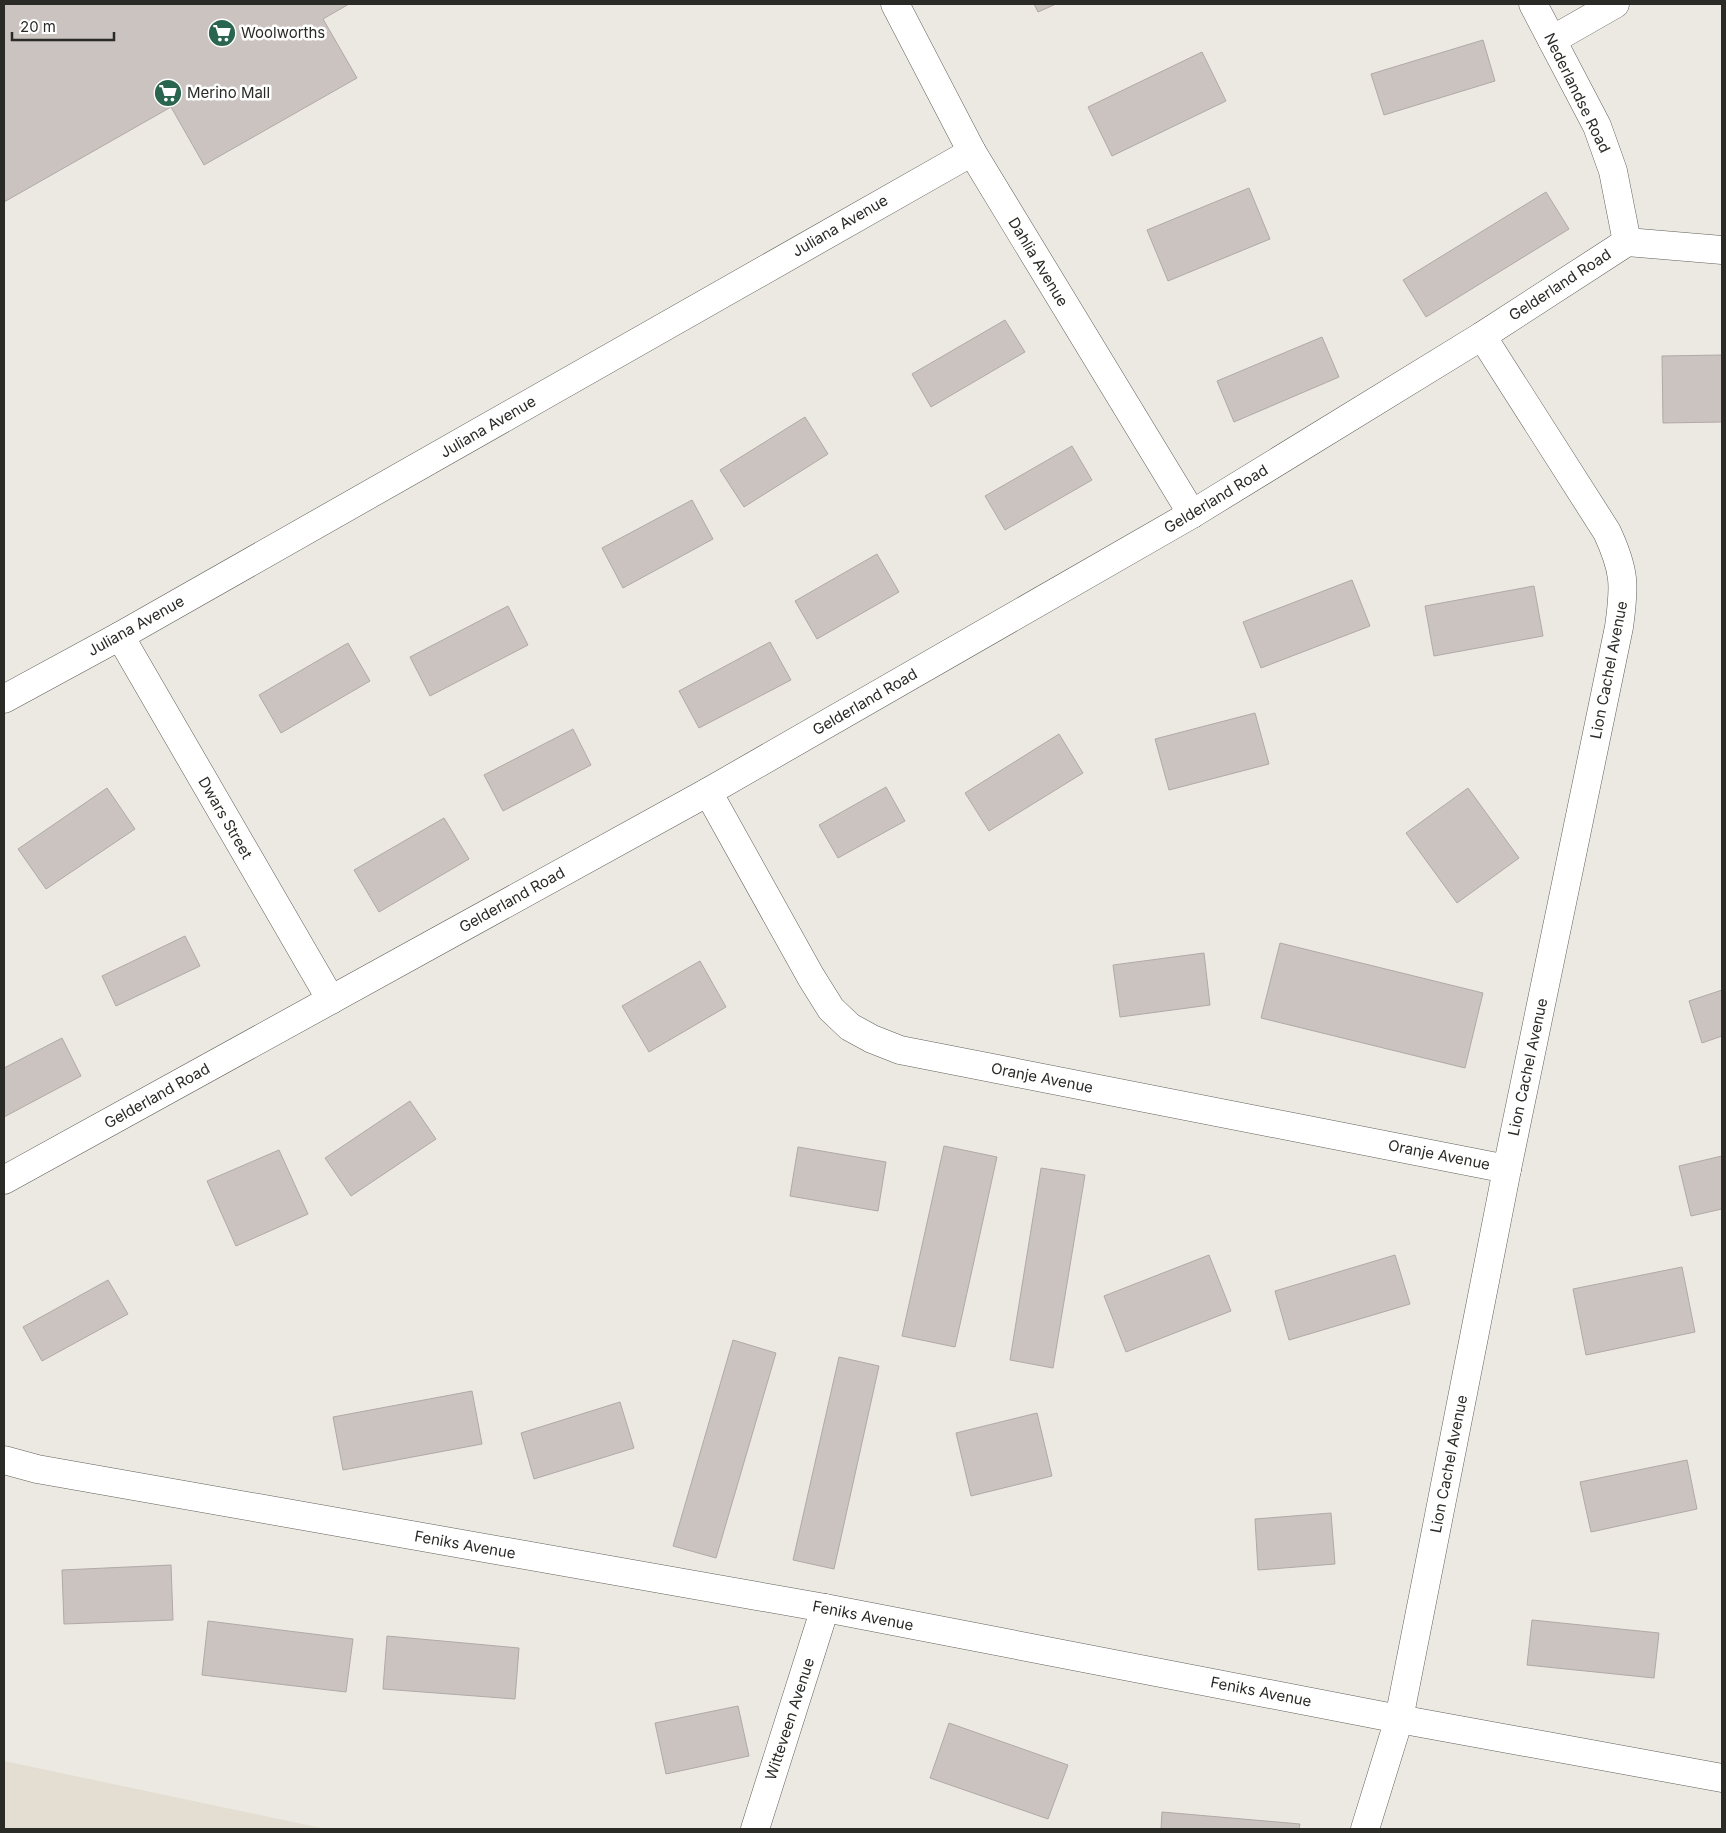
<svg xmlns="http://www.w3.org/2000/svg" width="1726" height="1833" font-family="Inter,sans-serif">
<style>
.built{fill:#e3ded1}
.building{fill:#cac3c0;stroke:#b1a9a7}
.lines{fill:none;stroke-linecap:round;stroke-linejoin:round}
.minor-casing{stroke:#615f59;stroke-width:29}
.minor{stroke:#fff;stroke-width:28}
.labels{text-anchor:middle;stroke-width:5;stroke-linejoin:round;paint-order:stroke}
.poi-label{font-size:15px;fill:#2a2a27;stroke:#fff;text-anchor:start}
.street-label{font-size:15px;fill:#2a2a27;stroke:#fff}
</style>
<rect width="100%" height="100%" fill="#ebe9e2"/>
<polygon class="built" points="4,1761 326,1829 4,1829"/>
<g class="building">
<polygon points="4,4 349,4 323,19 357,78 204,165 171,107 4,202"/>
<polygon points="1034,4 1056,4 1038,12"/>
<polygon points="1483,40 1495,81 1384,115 1371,74"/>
<polygon points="1202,52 1226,101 1112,156 1088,107"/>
<polygon points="1249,188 1270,239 1168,281 1147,230"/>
<polygon points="1546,192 1569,229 1426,317 1403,280"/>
<polygon points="1005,320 1025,352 931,407 912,374"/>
<polygon points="1322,337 1339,377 1234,422 1217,381"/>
<polygon points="1722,355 1722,422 1663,423 1662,356"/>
<polygon points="805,417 828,454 744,507 720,470"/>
<polygon points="1072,446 1092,480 1005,530 985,496"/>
<polygon points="692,500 713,539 623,588 602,548"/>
<polygon points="877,554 899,592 817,639 795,601"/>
<polygon points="1352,580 1370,626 1261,668 1243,622"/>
<polygon points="1534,586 1543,636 1434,656 1425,606"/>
<polygon points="508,606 528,645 430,696 410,657"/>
<polygon points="770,642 791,680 699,728 679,691"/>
<polygon points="348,643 370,681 281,733 259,695"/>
<polygon points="1255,713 1269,764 1169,790 1155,739"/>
<polygon points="573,729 591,765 503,811 484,775"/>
<polygon points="1059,734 1083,773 989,831 965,793"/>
<polygon points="886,787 905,821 838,858 819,825"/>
<polygon points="107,788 135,829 46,889 18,849"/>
<polygon points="1468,788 1519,858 1457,903 1406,833"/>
<polygon points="444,818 469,859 379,912 354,870"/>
<polygon points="185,936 200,966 116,1006 102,976"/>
<polygon points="1280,943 1483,993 1465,1068 1261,1018"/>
<polygon points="1204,953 1210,1005 1120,1017 1113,965"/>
<polygon points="700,961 726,1007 649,1052 622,1006"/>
<polygon points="1722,990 1722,1036 1702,1043 1689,1001"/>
<polygon points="62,1038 81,1076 4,1117 4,1068"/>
<polygon points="410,1101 436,1139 351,1196 325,1158"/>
<polygon points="944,1146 997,1157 955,1347 902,1336"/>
<polygon points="798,1147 886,1162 878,1211 790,1196"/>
<polygon points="279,1150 308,1214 236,1246 207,1181"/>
<polygon points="1722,1156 1722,1209 1691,1216 1679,1166"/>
<polygon points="1041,1168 1085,1175 1053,1368 1010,1360"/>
<polygon points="1209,1255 1231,1311 1126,1352 1104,1296"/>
<polygon points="1395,1255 1410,1304 1289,1340 1275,1291"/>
<polygon points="1682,1267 1695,1332 1586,1355 1573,1289"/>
<polygon points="108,1280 128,1314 42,1361 23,1327"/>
<polygon points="733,1340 776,1353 716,1558 673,1546"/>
<polygon points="839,1357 879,1366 834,1569 793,1560"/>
<polygon points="472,1391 482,1444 343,1470 333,1417"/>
<polygon points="620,1402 634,1448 534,1479 521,1433"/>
<polygon points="1037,1413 1052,1476 971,1496 956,1433"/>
<polygon points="1687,1460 1697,1509 1591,1532 1580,1482"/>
<polygon points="1331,1513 1335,1564 1258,1570 1255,1519"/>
<polygon points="171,1565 173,1620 64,1624 62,1570"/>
<polygon points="1532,1620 1659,1633 1654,1678 1527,1665"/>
<polygon points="208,1621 353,1639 346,1692 202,1675"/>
<polygon points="387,1636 519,1648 515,1699 383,1689"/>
<polygon points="738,1706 749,1756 666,1774 655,1723"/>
<polygon points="949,1723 1068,1765 1048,1819 930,1778"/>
<polygon points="1162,1812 1300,1824 1299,1829 1161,1829"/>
</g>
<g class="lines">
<defs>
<g id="minor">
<polyline points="895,4 972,152 1192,514"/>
<polyline points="1533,4 1597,126 1613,171 1627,242"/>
<polyline points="1552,40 1615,4"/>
<polyline points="120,636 331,1000"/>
<polyline points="4,699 120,636 972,152"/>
<polyline points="708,792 811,977 831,1009 850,1027 872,1039 900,1050 1507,1169"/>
<polyline points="4,1180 708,792 1192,514 1482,336 1627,242 1722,250"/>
<polyline points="4,1460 37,1469 825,1608 1399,1719 1722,1778"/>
<polyline points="755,1829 825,1608"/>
<path d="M1365 1829 1399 1719 1507 1169 1619 627C1625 585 1625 571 1607 532L1482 336"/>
</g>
</defs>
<use href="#minor" class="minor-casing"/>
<use href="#minor" class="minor"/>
</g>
<defs>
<symbol id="supermarket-disc" viewBox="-11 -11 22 22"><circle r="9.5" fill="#29654f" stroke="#fff"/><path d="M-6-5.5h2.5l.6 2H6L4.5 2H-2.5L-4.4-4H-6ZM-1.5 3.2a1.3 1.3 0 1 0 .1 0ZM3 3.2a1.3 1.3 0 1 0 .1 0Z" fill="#fff"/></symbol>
</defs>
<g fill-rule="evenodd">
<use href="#supermarket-disc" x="206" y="17" width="32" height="32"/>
<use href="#supermarket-disc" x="152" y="77" width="32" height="32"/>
</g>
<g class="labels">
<g class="poi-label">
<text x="241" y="38">Woolworths</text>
<text x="187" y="98">Merino Mall</text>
</g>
<g class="street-label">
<text transform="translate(1577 93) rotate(64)" y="5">Nederlandse Road</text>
<text transform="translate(840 226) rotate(-30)" y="5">Juliana Avenue</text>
<text transform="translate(1038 262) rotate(59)" y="5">Dahlia Avenue</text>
<text transform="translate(1560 285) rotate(-33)" y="5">Gelderland Road</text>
<text transform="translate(488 427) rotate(-30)" y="5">Juliana Avenue</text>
<text transform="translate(1216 499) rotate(-31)" y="5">Gelderland Road</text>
<text transform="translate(136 626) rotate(-29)" y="5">Juliana Avenue</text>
<text transform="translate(1609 670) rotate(-79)" y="5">Lion Cachel Avenue</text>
<text transform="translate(865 702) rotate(-30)" y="5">Gelderland Road</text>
<text transform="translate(225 818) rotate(60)" y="5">Dwars Street</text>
<text transform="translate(512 900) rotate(-29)" y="5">Gelderland Road</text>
<text transform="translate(1528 1067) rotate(-78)" y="5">Lion Cachel Avenue</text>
<text transform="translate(1042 1078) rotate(11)" y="5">Oranje Avenue</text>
<text transform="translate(157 1096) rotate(-29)" y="5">Gelderland Road</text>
<text transform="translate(1439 1155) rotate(11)" y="5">Oranje Avenue</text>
<text transform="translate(1449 1464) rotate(-79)" y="5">Lion Cachel Avenue</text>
<text transform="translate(465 1545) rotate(10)" y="5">Feniks Avenue</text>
<text transform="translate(863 1616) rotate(11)" y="5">Feniks Avenue</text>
<text transform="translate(1261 1692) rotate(11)" y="5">Feniks Avenue</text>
<text transform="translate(790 1719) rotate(-72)" y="5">Witteveen Avenue</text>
</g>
</g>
<rect width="1726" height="1833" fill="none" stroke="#2a2a27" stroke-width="10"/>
<path d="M12 32v8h102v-8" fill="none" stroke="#2a2a27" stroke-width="2.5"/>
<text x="20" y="32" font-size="15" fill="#2a2a27" stroke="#ffffff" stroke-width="4" paint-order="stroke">20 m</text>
</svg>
